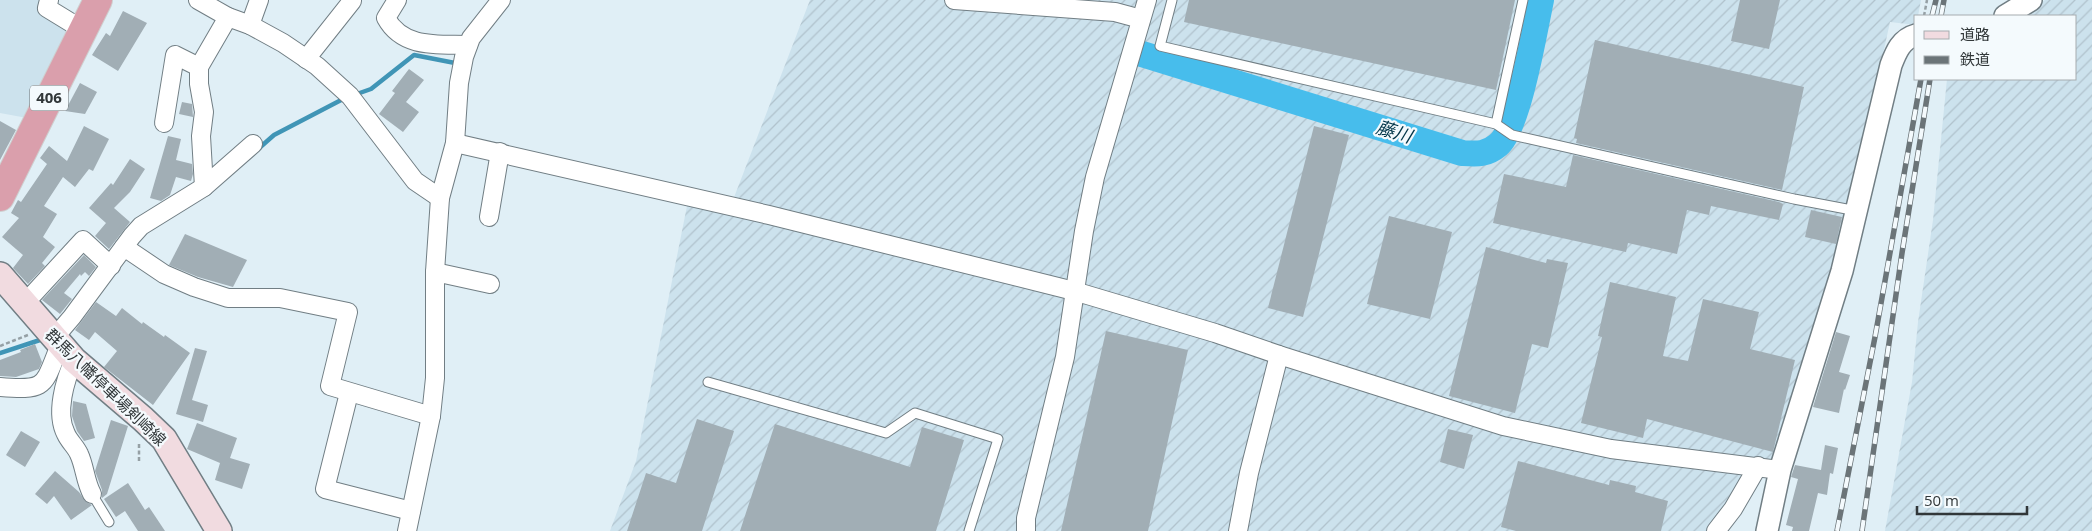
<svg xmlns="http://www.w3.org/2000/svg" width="2092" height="531" font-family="'Open Sans','Noto Sans JP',sans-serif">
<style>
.built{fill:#cce2ed}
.industrial{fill:url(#industrial-furrows)}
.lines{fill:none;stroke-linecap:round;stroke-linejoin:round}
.stream{stroke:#4095b6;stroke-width:4.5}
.river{stroke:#47bdec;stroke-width:26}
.building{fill:#a1aeb5}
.service-casing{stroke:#717e84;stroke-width:11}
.minor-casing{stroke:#717e84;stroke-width:20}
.tertiary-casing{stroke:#717e84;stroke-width:24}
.secondary-casing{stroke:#717e84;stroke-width:28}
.trunk-casing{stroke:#cecfcf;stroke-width:30}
.path{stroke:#95a0a5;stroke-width:2.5;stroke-dasharray:4 2.5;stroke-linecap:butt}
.service{stroke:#fff;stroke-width:9}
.minor{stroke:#fff;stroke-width:18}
.tertiary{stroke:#fff;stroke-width:21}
.secondary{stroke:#f1dbe0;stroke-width:25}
.trunk{stroke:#da9fac;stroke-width:28}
.rail-casing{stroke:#6b7478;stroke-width:5.5}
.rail{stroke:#f4fafd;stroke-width:4;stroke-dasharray:11;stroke-linecap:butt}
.labels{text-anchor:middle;stroke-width:4.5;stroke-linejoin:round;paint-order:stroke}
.shield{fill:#f4fafd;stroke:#6c7274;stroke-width:1}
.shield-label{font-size:15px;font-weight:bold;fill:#313739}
.street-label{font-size:16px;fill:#313739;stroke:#f4fafd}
.water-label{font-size:18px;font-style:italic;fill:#003548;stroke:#f4fafd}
</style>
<defs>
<pattern id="industrial-furrows" width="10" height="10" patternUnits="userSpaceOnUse" patternTransform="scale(1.25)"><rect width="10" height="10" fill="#cce2ed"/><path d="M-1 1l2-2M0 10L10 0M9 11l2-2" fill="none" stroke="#b0c2cc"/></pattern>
</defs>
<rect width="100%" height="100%" fill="#e0eff6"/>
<polygon class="built" points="0,0 45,0 69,27 70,33 27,118 0,113"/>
<g class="industrial">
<polygon points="810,0 1921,0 1918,16 1916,16 1916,25 1890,22 1841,248 1771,463 1709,531 610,531 636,461 687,206 733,200"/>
<polygon points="2045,0 2092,0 2092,531 1885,531 1912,382 1918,322 1933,220 1947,79 2076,79 2076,16 2020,16"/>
</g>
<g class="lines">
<g class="stream">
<polyline points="354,95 371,89 414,55 455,63"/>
<polyline points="257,150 274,135 345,98"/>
<polyline points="0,353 40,340"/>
</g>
<path class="river" d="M1142 54 1462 153C1477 154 1486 155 1498 145 1518 130 1535 28 1541 0"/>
</g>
<g class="building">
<polygon points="1189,0 1515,0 1496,90 1184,22"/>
<polygon points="1740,0 1780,0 1769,49 1731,41"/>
<polygon points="123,11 147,23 118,71 92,55 106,33 110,36"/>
<polygon points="1595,40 1804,87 1782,190 1576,143 1577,139 1574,138"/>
<polygon points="409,69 424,80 406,102 419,112 403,132 379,114 395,93 392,91"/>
<polygon points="80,83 97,92 85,114 65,111"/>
<polygon points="182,102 192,104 193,117 179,114"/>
<polygon points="0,121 16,130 0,160"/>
<polygon points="84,126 109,139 93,171 89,169 75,187 63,177 44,206 57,214 43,237 55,247 42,263 45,266 28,284 13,268 23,255 2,237 19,218 11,213 18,200 21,202 47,164 40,158 49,146 67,161"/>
<polygon points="1314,126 1349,135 1303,317 1268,308"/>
<polygon points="168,136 181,139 176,160 192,164 193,174 191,181 176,177 170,195 161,201 150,198"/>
<polygon points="1573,155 1779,202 1783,204 1779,220 1711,206 1709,215 1687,210 1677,254 1628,243 1626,252 1493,223 1504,174 1566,187"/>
<polygon points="130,159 145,169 130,192 114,208 130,222 109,249 95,236 106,223 89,208 111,183 113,185"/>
<polygon points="1811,210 1842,217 1836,244 1805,237"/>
<polygon points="1389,216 1452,232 1430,319 1367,304"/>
<polygon points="185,234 247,260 233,287 198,277 169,265"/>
<polygon points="1486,247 1546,263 1547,259 1568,263 1548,348 1532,344 1515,413 1449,396"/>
<polygon points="84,255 96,267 89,276 85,272 81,276 80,274 64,293 72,299 60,314 42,300"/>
<polygon points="1610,282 1676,297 1663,356 1688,361 1703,299 1759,312 1750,349 1795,360 1773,452 1647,419 1643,438 1581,423 1602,337 1598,336"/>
<polygon points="96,302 116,316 122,308 142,324 143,322 164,337 165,335 190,353 153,405 104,367 117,351 95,332 89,340 75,330"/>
<polygon points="1106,331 1188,350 1148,531 1061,531"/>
<polygon points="1836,332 1850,336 1839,372 1850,375 1845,390 1844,389 1839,413 1813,407"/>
<polygon points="35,344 42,362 39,369 16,377 0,376 0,360 21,352 20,350"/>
<polygon points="195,348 207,351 192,400 208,405 203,422 176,414"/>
<polygon points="73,401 86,404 95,438 84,441 77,431 72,416"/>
<polygon points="697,419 734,431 702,531 627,531 646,473 676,483"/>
<polygon points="111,420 128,426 107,494 102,498 102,490 95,471"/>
<polygon points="197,423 237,438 230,458 250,464 242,489 215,480 220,463 187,449"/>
<polygon points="775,424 910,467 922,427 964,440 936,531 740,531"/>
<polygon points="1448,429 1473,435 1464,469 1440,462"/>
<polygon points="21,431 40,442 25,467 6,455"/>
<polygon points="1825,445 1838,448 1833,474 1830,473 1827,495 1818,493 1809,531 1792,531 1793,527 1786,525 1798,479 1791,477 1795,465 1821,470"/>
<polygon points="1518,461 1609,485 1610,480 1636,486 1635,492 1668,501 1661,531 1516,531 1501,527"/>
<polygon points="55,471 79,492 86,502 92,505 71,520 54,496 47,504 35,494"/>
<polygon points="128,483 145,510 149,507 165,531 138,531 125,511 116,517 104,499"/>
</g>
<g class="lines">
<defs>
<g id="service">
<polyline points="1172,0 1160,46 1496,124 1512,135 1794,199 1857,211"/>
<polyline points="1496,124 1523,0"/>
<polyline points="708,382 886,433 915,413 998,439 969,531"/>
<polyline points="92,494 109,522"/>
</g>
<g id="minor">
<polyline points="49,0 47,8 83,30"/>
<polyline points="198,0 228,17 250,25 283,43 317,66 350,96 415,181 440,198"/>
<path d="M397 0 386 18C403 49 438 44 468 45"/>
<polyline points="954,0 1115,12 1141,19"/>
<polyline points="250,25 259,0"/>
<polyline points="306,59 352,1"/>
<polyline points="164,123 175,55 199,67"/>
<polyline points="455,143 769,215 1074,291 1215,333 1279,355 1503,426 1611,449 1780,470"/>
<polyline points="204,187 201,136 204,112 199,84 199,67 228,17"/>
<polyline points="489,217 500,152"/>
<polyline points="124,247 164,274 194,287 228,298 280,298 348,312 330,386 431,416"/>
<polyline points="435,272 490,284"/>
<polyline points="25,303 83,240 111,266"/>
<polyline points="54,338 72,317 132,236 141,226 204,187 253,144"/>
<path d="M74 360C65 380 55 413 66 434 69 441 76 447 79 454 85 467 85 481 92 494"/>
<path d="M0 387C48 391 43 386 60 345"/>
<polyline points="349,393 325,489 411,511"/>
<polyline points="407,531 431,416 435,378 435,272 440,198 455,143 459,83 464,57 471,38 501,0"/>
<polyline points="1026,531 1026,518 1065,357 1084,231 1095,177 1147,0"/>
<polyline points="1238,531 1249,473 1279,355"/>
<polyline points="1716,531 1733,509 1758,466"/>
</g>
<g id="tertiary">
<polyline points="2005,16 2031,0"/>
<path d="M1767 531 1780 470 1842 271 1891 65C1896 52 1901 39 1916 35"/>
</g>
<polyline id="secondary" points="0,275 74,360 143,419 164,439 219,531"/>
<polyline id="trunk" points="0,197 98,0"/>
</defs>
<use href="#service" class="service-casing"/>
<use href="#minor" class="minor-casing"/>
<use href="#tertiary" class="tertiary-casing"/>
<use href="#secondary" class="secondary-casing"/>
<use href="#trunk" class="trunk-casing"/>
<g class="path">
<polyline points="1924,16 1927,0"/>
<polyline points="0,346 28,335"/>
<polyline points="139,461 139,443"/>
</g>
<use href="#service" class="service"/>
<use href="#minor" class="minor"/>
<use href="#tertiary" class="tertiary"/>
<use href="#secondary" class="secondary"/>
<use href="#trunk" class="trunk"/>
<defs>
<g id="rail">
<polyline points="1932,16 1936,0"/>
<polyline points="1941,16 1944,0"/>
<polyline points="1837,531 1875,337 1921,79"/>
<polyline points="1862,531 1902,253 1930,79"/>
</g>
</defs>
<use href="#rail" class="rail-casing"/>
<use href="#rail" class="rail"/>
</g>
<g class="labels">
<rect class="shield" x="30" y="85.5" width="38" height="25" rx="4"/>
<g class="shield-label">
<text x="49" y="103">406</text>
</g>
<g class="street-label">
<text transform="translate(106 387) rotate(44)" y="6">群馬八幡停車場剣崎線</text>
</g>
<g class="water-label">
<text transform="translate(1394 132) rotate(17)" y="6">藤川</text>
</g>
</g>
<rect x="1914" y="15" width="162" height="65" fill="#f4fafd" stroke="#a6acaf"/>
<rect x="1924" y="31" width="25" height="8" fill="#f1dbe0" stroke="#a6acaf"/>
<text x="1960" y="40" font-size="15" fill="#313739">道路</text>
<rect x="1924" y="56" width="25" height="8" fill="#6b7478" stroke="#a6acaf"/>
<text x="1960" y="65" font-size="15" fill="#313739">鉄道</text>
<path d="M1917 506v8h110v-8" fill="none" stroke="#313739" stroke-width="2.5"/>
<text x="1924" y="506" font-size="15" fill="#313739" stroke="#f4fafd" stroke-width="4" paint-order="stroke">50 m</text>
</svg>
